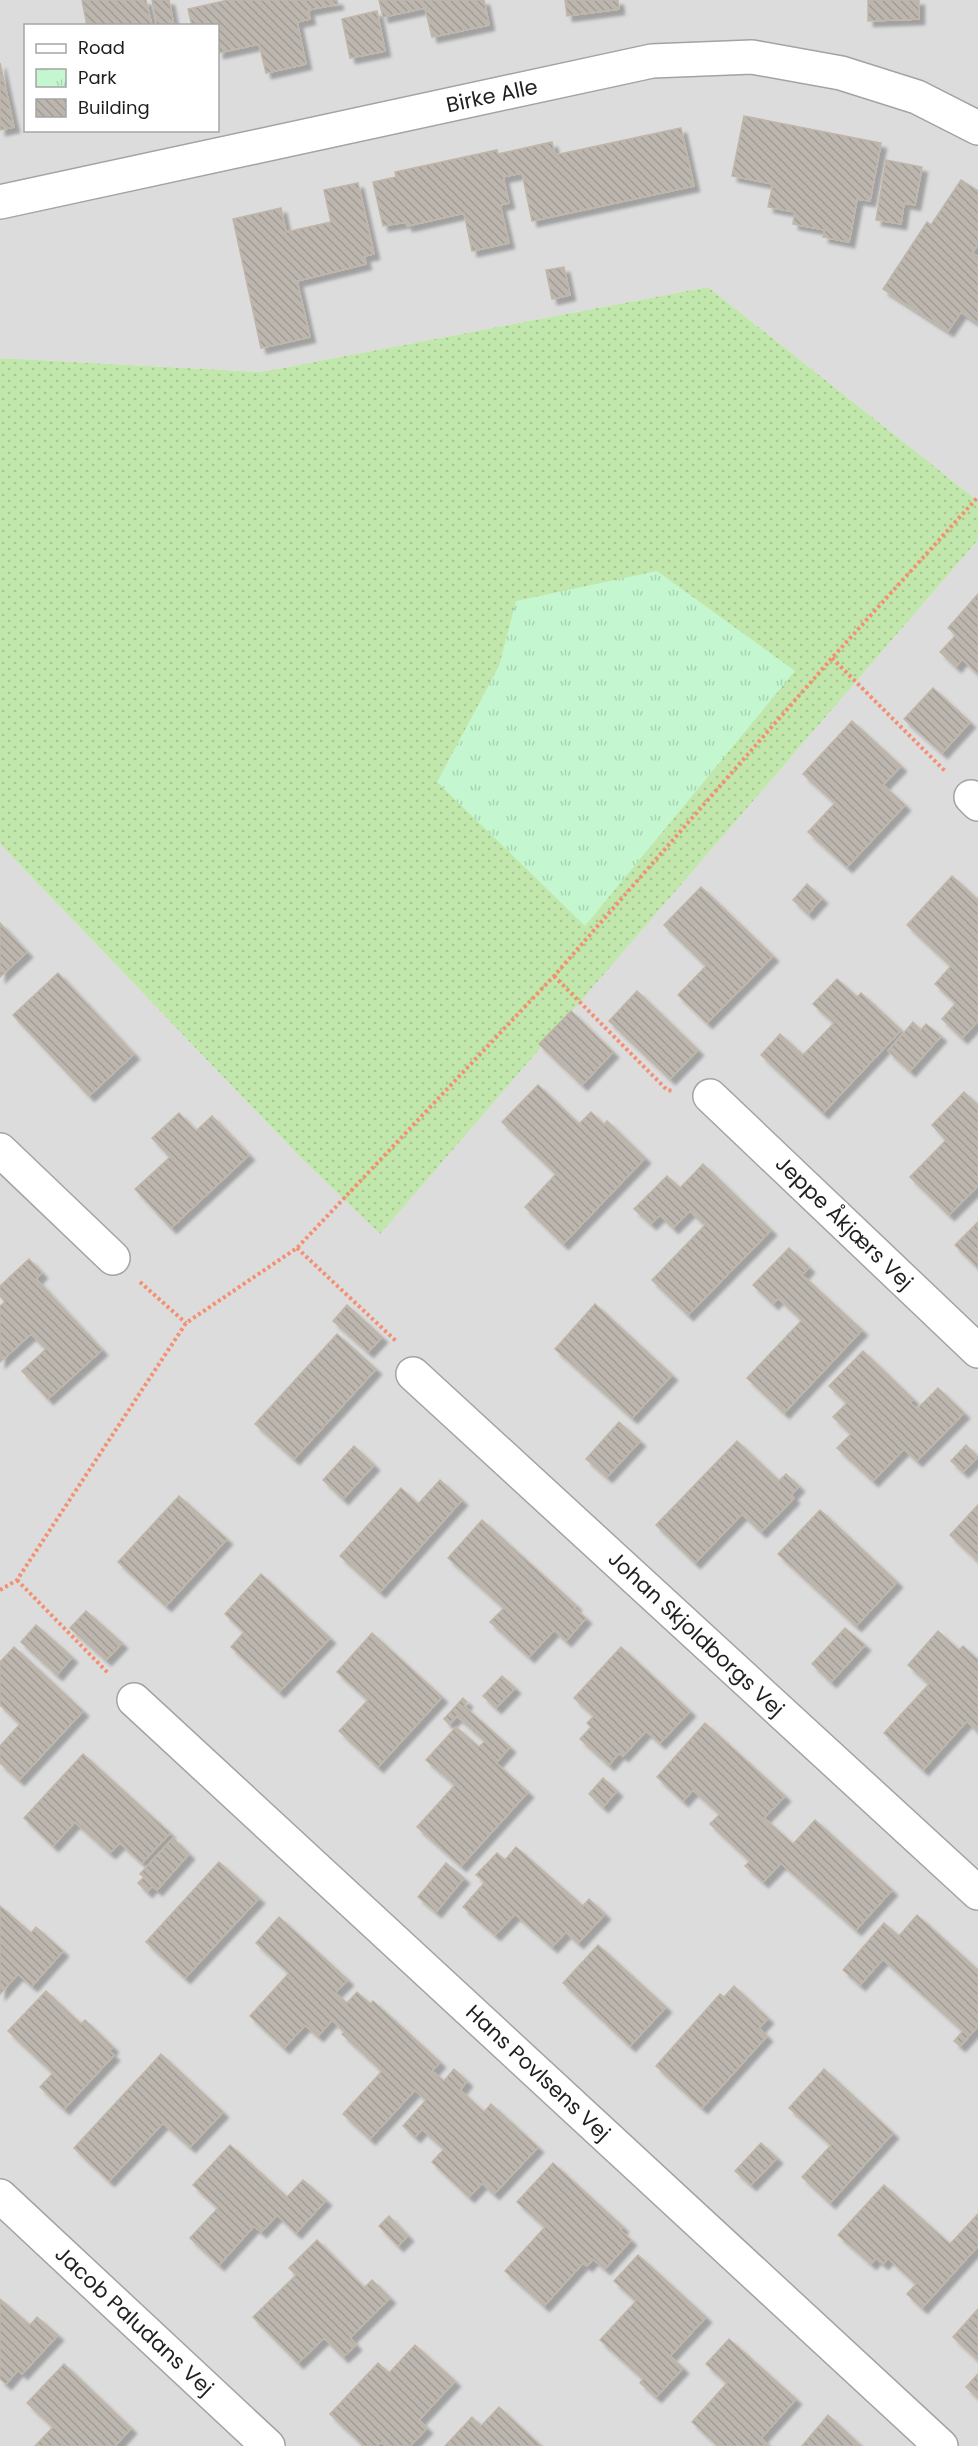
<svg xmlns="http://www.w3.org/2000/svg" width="978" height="2446" font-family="Poppins,sans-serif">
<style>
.residential{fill:#dddcdc;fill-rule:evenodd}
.grass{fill:url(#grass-dots)}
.park{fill:url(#park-tufts)}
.building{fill:url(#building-back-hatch);stroke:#c0b6a8;stroke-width:1.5;filter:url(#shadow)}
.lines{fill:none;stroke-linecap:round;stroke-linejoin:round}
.minor-casing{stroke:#a3a3a3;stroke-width:36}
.path{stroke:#f48f71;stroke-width:4;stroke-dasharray:3 3;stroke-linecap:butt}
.minor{stroke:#fff;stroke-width:33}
.labels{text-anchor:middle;stroke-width:6;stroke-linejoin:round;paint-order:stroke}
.street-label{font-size:21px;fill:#1f1f1f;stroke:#fff}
</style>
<defs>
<pattern id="grass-dots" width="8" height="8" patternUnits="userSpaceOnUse" patternTransform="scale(1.5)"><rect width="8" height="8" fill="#c2e7ad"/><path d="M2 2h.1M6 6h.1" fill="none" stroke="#a6c694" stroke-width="1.8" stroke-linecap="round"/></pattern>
<pattern id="park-tufts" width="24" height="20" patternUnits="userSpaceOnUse" patternTransform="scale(1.5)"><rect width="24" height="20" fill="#c4f7cf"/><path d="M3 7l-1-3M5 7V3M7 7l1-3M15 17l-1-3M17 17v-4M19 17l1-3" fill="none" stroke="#a8d3b1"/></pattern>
<pattern id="building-back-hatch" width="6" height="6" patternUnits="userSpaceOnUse" patternTransform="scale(1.5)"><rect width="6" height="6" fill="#bcb6af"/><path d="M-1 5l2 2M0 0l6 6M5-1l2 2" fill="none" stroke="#a19c96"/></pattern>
<filter id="shadow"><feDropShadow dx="5.5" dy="5.5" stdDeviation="1.5" flood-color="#0004"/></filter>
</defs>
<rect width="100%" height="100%" fill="#efede5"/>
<g class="residential">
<path d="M0 0H978V501L708 287 261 372 0 358ZM26 26H218V130H26Z"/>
<polygon points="978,540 978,2446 0,2446 0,844 298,1155 380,1233"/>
</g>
<polygon class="grass" points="708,287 978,501 978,540 380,1234 298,1155 0,844 0,358 261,372"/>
<polygon class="park" points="657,571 795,671 585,926 437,782 499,666 516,601"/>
<g class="building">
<polygon points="82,0 146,0 152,26 87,26"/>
<polygon points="152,0 169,0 174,26 157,26"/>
<polygon points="228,0 337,0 338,4 308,10 310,19 297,22 306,64 266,73 259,44 218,53 218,26 192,26 188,9"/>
<polygon points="379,0 484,0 489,25 432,37 425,8 383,17"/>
<polygon points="565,0 618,0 619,9 567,16"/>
<polygon points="868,0 919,0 919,19 868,21"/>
<polygon points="377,11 385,51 350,58 342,19"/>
<polygon points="0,63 14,127 0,130"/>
<polygon points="744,116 881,143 870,201 857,199 849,242 823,237 825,230 793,224 795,212 768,207 773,184 732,176"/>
<polygon points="681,128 694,186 532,221 522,173 503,177 509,203 500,205 509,243 472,251 464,213 407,226 406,222 383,226 373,182 396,177 395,172 497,150 498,154 552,142 555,155"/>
<polygon points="886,160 922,167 915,205 904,203 901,224 876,220"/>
<polygon points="961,180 978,191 978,244 972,253 978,257 978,323 961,312 948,331 883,289 927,222 931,225"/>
<polygon points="358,183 374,254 364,256 366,264 297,281 310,337 261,348 233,219 281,208 286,232 331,222 324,190"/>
<polygon points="564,267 570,295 552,299 546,270"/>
<polygon points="978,594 978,674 962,659 956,667 940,652 956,635 948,628"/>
<polygon points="933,688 970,722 942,753 904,719"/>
<polygon points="852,721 901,766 883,785 905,805 847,867 808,832 835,803 803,774"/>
<polygon points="952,876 978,900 978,1021 962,1038 942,1019 956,1003 935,984 951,966 907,925"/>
<polygon points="807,884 822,898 808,914 793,900"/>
<polygon points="701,887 773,956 707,1023 678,995 706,966 664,925"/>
<polygon points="0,923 27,952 0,977"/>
<polygon points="58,973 134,1054 89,1096 13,1015"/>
<polygon points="837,979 857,997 861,993 901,1030 823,1113 761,1055 780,1034 803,1055 834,1023 813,1004"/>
<polygon points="637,991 698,1050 670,1079 609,1021"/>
<polygon points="571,1011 613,1052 582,1085 539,1044"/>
<polygon points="913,1022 921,1030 926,1024 941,1036 910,1071 888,1051"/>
<polygon points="538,1085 579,1124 591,1112 604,1125 607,1121 645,1158 563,1244 525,1207 556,1174 502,1122"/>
<polygon points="964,1092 978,1105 978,1186 949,1215 910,1177 946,1140 932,1125"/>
<polygon points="179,1113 196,1131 212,1116 249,1155 171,1228 135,1189 170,1157 152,1138"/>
<polygon points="703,1164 771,1230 688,1315 652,1280 705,1225 690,1211 673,1228 660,1215 651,1224 634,1209 667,1176 680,1188"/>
<polygon points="978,1222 978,1268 955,1245"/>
<polygon points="789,1248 809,1267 802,1275 862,1330 784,1413 747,1378 802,1320 778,1298 773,1304 753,1285"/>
<polygon points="29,1259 42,1273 36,1279 102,1350 48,1399 22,1371 46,1349 31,1334 0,1362 0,1306 5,1302 0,1296 0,1286"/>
<polygon points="595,1304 672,1375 632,1418 555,1349"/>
<polygon points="347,1305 382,1337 368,1352 333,1321"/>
<polygon points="337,1334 376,1369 294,1459 255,1424"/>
<polygon points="863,1351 913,1399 910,1403 917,1409 938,1388 964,1413 917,1461 904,1449 873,1481 837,1448 851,1434 833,1417 847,1403 829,1386"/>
<polygon points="619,1422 640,1441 607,1477 586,1459"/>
<polygon points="737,1441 779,1481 786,1474 799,1486 791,1495 794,1498 761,1532 742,1514 695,1563 656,1525"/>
<polygon points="966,1445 978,1457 963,1472 951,1461"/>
<polygon points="354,1446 374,1465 343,1499 323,1480"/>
<polygon points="440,1480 462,1500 380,1592 340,1556 401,1488 418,1504"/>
<polygon points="179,1496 227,1539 166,1606 118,1562"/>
<polygon points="978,1505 978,1561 950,1535"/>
<polygon points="820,1510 897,1582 856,1626 778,1554"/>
<polygon points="482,1520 576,1605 574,1608 586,1618 566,1641 554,1630 529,1657 490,1622 504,1608 448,1558"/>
<polygon points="261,1574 330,1638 279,1692 231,1647 244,1632 225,1614"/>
<polygon points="86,1611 122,1643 106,1660 70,1628"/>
<polygon points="36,1625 72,1657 57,1675 21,1642"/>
<polygon points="845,1628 865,1645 831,1682 812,1664"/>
<polygon points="938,1631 959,1650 963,1646 978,1660 978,1732 967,1721 923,1770 884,1733 929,1684 908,1665"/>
<polygon points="372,1633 442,1697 378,1767 339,1731 368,1700 337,1672"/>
<polygon points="14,1647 83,1711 19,1780 0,1763 0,1746 20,1724 0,1705 0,1662"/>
<polygon points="621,1647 690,1711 660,1743 646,1731 623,1756 619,1753 609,1765 580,1739 591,1727 587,1723 594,1716 574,1698"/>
<polygon points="502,1676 515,1688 496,1708 483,1696"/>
<polygon points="463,1698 467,1702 464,1706 510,1747 496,1763 528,1792 461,1866 417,1827 455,1785 426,1760 456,1727 479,1747 485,1741 457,1716 449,1724 444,1719"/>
<polygon points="705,1723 785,1796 764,1818 793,1844 815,1820 892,1890 856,1930 781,1863 763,1882 745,1866 750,1861 710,1824 720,1814 693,1790 683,1801 657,1777"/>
<polygon points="83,1754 170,1833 142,1863 120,1843 110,1853 75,1822 53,1846 24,1818"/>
<polygon points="603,1778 617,1791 603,1807 589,1794"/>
<polygon points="173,1838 189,1854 157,1890 152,1886 147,1892 138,1883 144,1877 140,1874"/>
<polygon points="516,1847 583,1906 589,1899 605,1914 578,1943 566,1932 552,1947 515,1914 495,1935 463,1907 485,1882 476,1875 497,1853 505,1860"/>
<polygon points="219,1862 259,1898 185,1978 146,1942"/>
<polygon points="446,1863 464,1878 436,1912 418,1897"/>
<polygon points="0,1906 31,1933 36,1927 63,1951 32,1986 18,1974 0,1994"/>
<polygon points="917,1915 978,1970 978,2026 960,2046 954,2041 963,2031 883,1959 860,1985 843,1970 884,1923 899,1936"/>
<polygon points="279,1917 348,1980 335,1993 347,2003 357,1992 370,2004 373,2001 440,2062 432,2071 444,2081 454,2069 467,2081 460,2090 484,2112 491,2104 538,2147 494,2194 482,2183 469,2197 432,2162 444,2149 422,2129 415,2137 403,2126 426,2100 415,2090 370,2139 343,2114 382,2071 342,2034 345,2032 332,2020 318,2036 305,2025 284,2048 250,2016 289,1973 256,1943"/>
<polygon points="598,1945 666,2007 630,2046 563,1983"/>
<polygon points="734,1986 768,2018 759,2028 767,2036 702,2108 656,2066 720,1994 724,1997"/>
<polygon points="46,1991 81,2024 85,2020 113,2047 109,2051 114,2055 64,2109 40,2087 53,2073 8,2031"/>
<polygon points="161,2054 223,2112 190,2147 163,2123 109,2181 74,2148"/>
<polygon points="824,2069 893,2133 830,2203 802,2177 831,2145 789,2108"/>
<polygon points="761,2143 777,2158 751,2185 735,2171"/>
<polygon points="230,2145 287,2197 303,2180 326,2200 296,2233 277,2215 261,2232 254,2226 219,2265 190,2238 218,2208 193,2185"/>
<polygon points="553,2163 623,2227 620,2230 631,2240 605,2269 593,2259 587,2266 583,2263 544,2306 505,2271 545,2227 517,2202"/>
<polygon points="884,2185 950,2244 978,2214 978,2246 922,2308 907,2294 916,2284 888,2258 883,2264 876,2258 871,2264 838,2235"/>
<polygon points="389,2216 408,2236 398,2246 379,2226"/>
<polygon points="317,2240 364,2288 372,2280 390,2298 350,2338 356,2345 343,2357 324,2338 298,2363 253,2317 296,2275 289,2268"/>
<polygon points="638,2255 706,2317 670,2356 683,2368 656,2397 640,2383 643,2379 600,2340 636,2301 614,2281"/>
<polygon points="0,2299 30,2325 37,2317 58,2335 22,2374 18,2370 6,2384 0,2379"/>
<polygon points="978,2309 978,2360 953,2337"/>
<polygon points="729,2339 796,2399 761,2438 769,2446 718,2446 692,2422 727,2383 706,2364"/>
<polygon points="415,2345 455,2381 419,2420 427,2428 410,2446 386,2446 381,2442 377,2446 364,2446 330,2414 378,2363 389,2373"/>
<polygon points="64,2364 131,2428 115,2446 35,2446 53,2427 27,2403"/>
<polygon points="978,2374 978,2398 966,2387"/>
<polygon points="499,2407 541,2446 445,2446 472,2417 481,2426"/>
<polygon points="828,2415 861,2446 802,2446"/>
</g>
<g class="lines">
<defs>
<g id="minor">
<polyline points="0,202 652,61 752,57 841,73 917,97 978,128"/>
<polyline points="971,797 978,804"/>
<polyline points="710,1096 978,1351"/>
<polyline points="0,1150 113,1258"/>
<polyline points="413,1374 978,1893"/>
<polyline points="134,1700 941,2446"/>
<polyline points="0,2196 268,2446"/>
</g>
</defs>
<use href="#minor" class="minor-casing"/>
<g class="path">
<polyline points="832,658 946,772"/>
<polyline points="554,976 667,1090 674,1091"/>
<polyline points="297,1248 397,1342"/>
<polyline points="140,1282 186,1323"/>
<polyline points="17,1580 109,1674"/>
<polyline points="0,1590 17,1580 186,1323 297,1248 554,976 832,658 978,497"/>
</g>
<use href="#minor" class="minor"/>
</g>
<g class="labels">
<g class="street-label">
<text transform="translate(492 96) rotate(-12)" y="7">Birke Alle</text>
<text transform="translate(844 1223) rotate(44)" y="7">Jeppe Åkjærs Vej</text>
<text transform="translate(696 1634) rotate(43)" y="7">Johan Skjoldborgs Vej</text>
<text transform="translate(538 2073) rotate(43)" y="7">Hans Povlsens Vej</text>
<text transform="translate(134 2321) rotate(43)" y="7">Jacob Paludans Vej</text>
</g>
</g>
<rect x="24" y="24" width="195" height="108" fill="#ffffff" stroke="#a5a5a5" stroke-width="1.5"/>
<rect x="36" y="44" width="30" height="9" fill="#ffffff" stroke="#a5a5a5" stroke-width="1.5"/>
<text x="78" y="54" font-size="18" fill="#1f1f1f">Road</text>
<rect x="36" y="69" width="30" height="18" fill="url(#park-tufts)" stroke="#a5a5a5" stroke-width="1.5"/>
<text x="78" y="84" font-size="18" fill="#1f1f1f">Park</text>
<rect x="36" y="99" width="30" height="18" fill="url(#building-back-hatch)" stroke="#a5a5a5" stroke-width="1.5"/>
<text x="78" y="114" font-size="18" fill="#1f1f1f">Building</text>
</svg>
